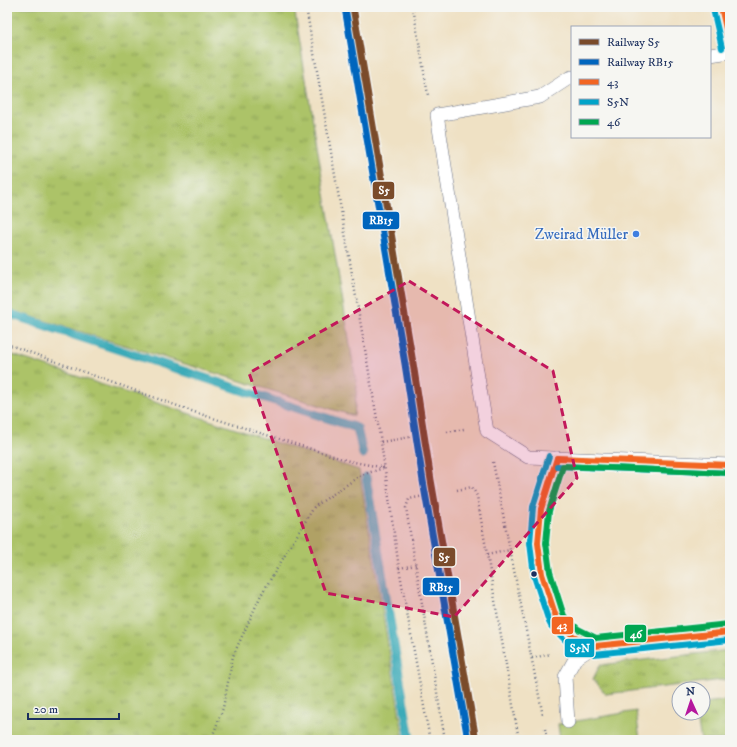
<svg xmlns="http://www.w3.org/2000/svg" width="737" height="747" font-family="'IM FELL DW Pica',serif">
<style>
.grass{fill:url(#grass-tufts);stroke:#647962}
.park{fill:#acc367;stroke:#647962}
.lines{fill:none;stroke-linecap:round;stroke-linejoin:round}
.stream{stroke:#3aaab8;stroke-width:9}
.service-casing{stroke:#656d82;stroke-width:14}
.minor-casing{stroke:#656d82;stroke-width:24}
.path{stroke:#656d82;stroke-width:2.5;stroke-dasharray:1 3;stroke-linecap:butt}
.service{stroke:#fff;stroke-width:13}
.minor{stroke:#fff;stroke-width:22}
.bus-1-casing{stroke:#f6f6f2;stroke-width:9}
.bus-2-casing{stroke:#f6f6f2;stroke-width:9}
.bus-3-casing{stroke:#f6f6f2;stroke-width:9}
.bus-1{stroke:#f26522;stroke-width:6}
.bus-2{stroke:#01a3c8;stroke-width:6}
.bus-3{stroke:#00a651;stroke-width:6}
.rail-1-casing{stroke:#f6f6f2;stroke-width:10}
.rail-2-casing{stroke:#f6f6f2;stroke-width:10}
.rail-1{stroke:#7a4b2a;stroke-width:7}
.rail-2{stroke:#0065bd;stroke-width:7}
.marked{fill:#c2185b;fill-opacity:0.2;stroke:#c2185b;stroke-width:3;stroke-dasharray:8 5;stroke-linejoin:round}
.shop-dot{fill:#3f7fe0;stroke:#f6f6f2;stroke-width:1.5}
.bus-dot{fill:#1b2f5e;stroke:#f6f6f2;stroke-width:1.5}
.labels{text-anchor:middle;stroke-width:3;stroke-linejoin:round;paint-order:stroke}
.shop-label{font-size:15px;fill:#366cbe;stroke:#f6f6f2;text-anchor:end}
.line-badge{stroke:#f6f6f2;stroke-width:1.5}
.badge-label{font-size:11px;text-anchor:middle;font-weight:bold;fill:#fff}
</style>
<defs>
<pattern id="grass-tufts" width="24" height="20" patternUnits="userSpaceOnUse"><rect width="24" height="20" fill="#acc367"/><path d="M3 7l-1-3M5 7V3M7 7l1-3M15 17l-1-3M17 17v-4M19 17l1-3" fill="none" stroke="#8b9f58"/></pattern>
</defs>
<rect width="100%" height="100%" fill="#f6f6f2"/>
<filter id="ink" filterUnits="userSpaceOnUse"><feTurbulence type="fractalNoise" baseFrequency=".025" numOctaves="2"/><feDisplacementMap in="SourceGraphic" scale="8" xChannelSelector="R" yChannelSelector="G"/><feConvolveMatrix kernelMatrix="1 2 1 2 8 2 1 2 1" color-interpolation-filters="sRGB"/></filter>
<filter id="wash" filterUnits="userSpaceOnUse"><feTurbulence type="fractalNoise" baseFrequency=".012" numOctaves="4" result="noise"/><feDisplacementMap in="SourceGraphic" scale="16" xChannelSelector="R" yChannelSelector="G"/><feGaussianBlur stdDeviation="0.9" result="paint"/><feColorMatrix in="noise" values="0 0 0 0 0 0 0 0 0 0 0 0 0 0 0 0 0 1.4 0 .05"/><feComposite in="paint" operator="in"/></filter>
<g filter="url(#wash)">
<rect width="100%" height="100%" fill="#efe1c4"/>
<g class="grass">
<polygon points="7,7 294,7 357,387 354,416 7,309"/>
<polygon points="7,353 359,470 404,740 7,740"/>
<polygon points="730,650 730,679 606,694 593,679 600,665"/>
<polygon points="730,700 730,740 701,740 696,713 703,713 703,703"/>
</g>
<polygon class="park" points="636,711 640,740 560,740 558,724"/>
<g class="lines">
<g class="stream">
<polyline points="7,313 357,428 363,454"/>
<polyline points="366,477 410,740"/>
</g>
</g>
</g>
<g filter="url(#ink)">
<g class="lines">
<defs>
<g id="service">
<polyline points="710,55 730,52"/>
<polyline points="572,77 569,78 540,97 437,115 478,377 487,431 528,457 730,465"/>
<polyline points="557,458 541,509 538,543 542,574 557,620 573,636 595,646"/>
<polyline points="568,722 565,677 575,659 595,646 730,632"/>
</g>
<polyline id="minor" points="721,7 730,46"/>
</defs>
<use href="#service" class="service-casing"/>
<use href="#minor" class="minor-casing"/>
<g class="path">
<polyline points="306,7 381,442 399,568 430,740"/>
<polyline points="413,7 428,95"/>
<polyline points="7,344 197,413 349,461 385,468"/>
<polyline points="447,432 464,429"/>
<polyline points="381,442 411,437"/>
<polyline points="493,462 510,550 543,716"/>
<polyline points="457,490 472,487 477,496 519,740"/>
<polyline points="424,496 409,499 406,508 445,740"/>
<polyline points="487,555 510,550"/>
<polyline points="399,568 416,565"/>
<polyline points="532,658 551,654"/>
<polyline points="545,729 547,740"/>
<polyline points="211,740 223,708 233,656 261,595 314,507 361,475 384,468"/>
</g>
<use href="#service" class="service"/>
<use href="#minor" class="minor"/>
<defs>
<g id="bus-1">
<polyline points="721,7 730,46"/>
<polyline points="557,458 541,509 538,543 542,574 557,620 573,636 595,646 730,632"/>
<polyline points="557,458 730,465"/>
</g>
<g id="bus-2">
<polyline points="713,9 722,48"/>
<polyline points="549,456 533,507 530,543 534,576 549,622 551,626 568,643 594,654 730,640"/>
<polyline points="557,466 730,473"/>
</g>
<polyline id="bus-3" points="729,624 596,638 578,629 564,616 550,572 546,543 549,511 563,466 730,473"/>
</defs>
<use href="#bus-1" class="bus-1-casing"/>
<use href="#bus-2" class="bus-2-casing"/>
<use href="#bus-3" class="bus-3-casing"/>
<use href="#bus-1" class="bus-1"/>
<use href="#bus-2" class="bus-2"/>
<use href="#bus-3" class="bus-3"/>
<defs>
<polyline id="rail-1" points="353,7 413,363 431,480 476,740"/>
<polyline id="rail-2" points="345,8 405,364 423,481 468,740"/>
</defs>
<use href="#rail-1" class="rail-1-casing"/>
<use href="#rail-2" class="rail-2-casing"/>
<use href="#rail-1" class="rail-1"/>
<use href="#rail-2" class="rail-2"/>
</g>
</g>
<path class="marked" d="M409 281 553 371 577 478 454 617 326 593 249 373Z"/>
<circle class="shop-dot" cx="636" cy="234" r="4"/>
<circle class="bus-dot" cx="534" cy="574" r="3.5"/>
<g class="labels">
<g class="shop-label">
<text x="628" y="239">Zweirad Müller</text>
</g>
</g>
<g class="line-badge">
<rect x="372" y="181" width="23" height="19" rx="4" fill="#7a4b2a"/>
<rect x="362" y="211" width="38" height="19" rx="4" fill="#0065bd"/>
<rect x="433" y="547" width="23" height="20" rx="4" fill="#7a4b2a"/>
<rect x="422" y="577" width="38" height="19" rx="4" fill="#0065bd"/>
<rect x="551" y="616" width="23" height="19" rx="4" fill="#f26522"/>
<rect x="624" y="624" width="23" height="19" rx="4" fill="#00a651"/>
<rect x="564" y="638" width="31" height="20" rx="4" fill="#01a3c8"/>
</g>
<g class="badge-label">
<text x="384" y="194">S5</text>
<text x="381" y="224">RB15</text>
<text x="444" y="561">S5</text>
<text x="441" y="591">RB15</text>
<text x="562" y="629">43</text>
<text x="636" y="638">46</text>
<text x="580" y="652">S5N</text>
</g>
<rect width="737" height="747" fill="none" stroke="#f6f6f2" stroke-width="24"/>
<rect x="571" y="26" width="140" height="112" fill="#f6f6f2" stroke="#9ea6b7"/>
<rect x="579" y="39" width="20" height="6" fill="#7a4b2a" stroke="#9ea6b7"/>
<text x="607" y="46" font-size="12" fill="#1b2f5e">Railway S5</text>
<rect x="579" y="59" width="20" height="6" fill="#0065bd" stroke="#9ea6b7"/>
<text x="607" y="66" font-size="12" fill="#1b2f5e">Railway RB15</text>
<rect x="579" y="79" width="20" height="6" fill="#f26522" stroke="#9ea6b7"/>
<text x="607" y="86" font-size="12" fill="#1b2f5e">43</text>
<rect x="579" y="99" width="20" height="6" fill="#01a3c8" stroke="#9ea6b7"/>
<text x="607" y="106" font-size="12" fill="#1b2f5e">S5N</text>
<rect x="579" y="119" width="20" height="6" fill="#00a651" stroke="#9ea6b7"/>
<text x="607" y="126" font-size="12" fill="#1b2f5e">46</text>
<g transform="translate(691 701) rotate(357)"><circle r="19" fill="#f6f6f2" stroke="#9ea6b7"/>
<path d="M0-3L7 15L0 10L-7 15Z" fill="#b5179e"/>
<text y="-6" font-size="11" font-weight="bold" text-anchor="middle" fill="#1b2f5e">N</text>
</g>
<path d="M28 713v6h91v-6" fill="none" stroke="#1b2f5e" stroke-width="2"/>
<text x="34" y="713" font-size="12" fill="#1b2f5e" stroke="#f6f6f2" stroke-width="3" paint-order="stroke">20 m</text>
</svg>
